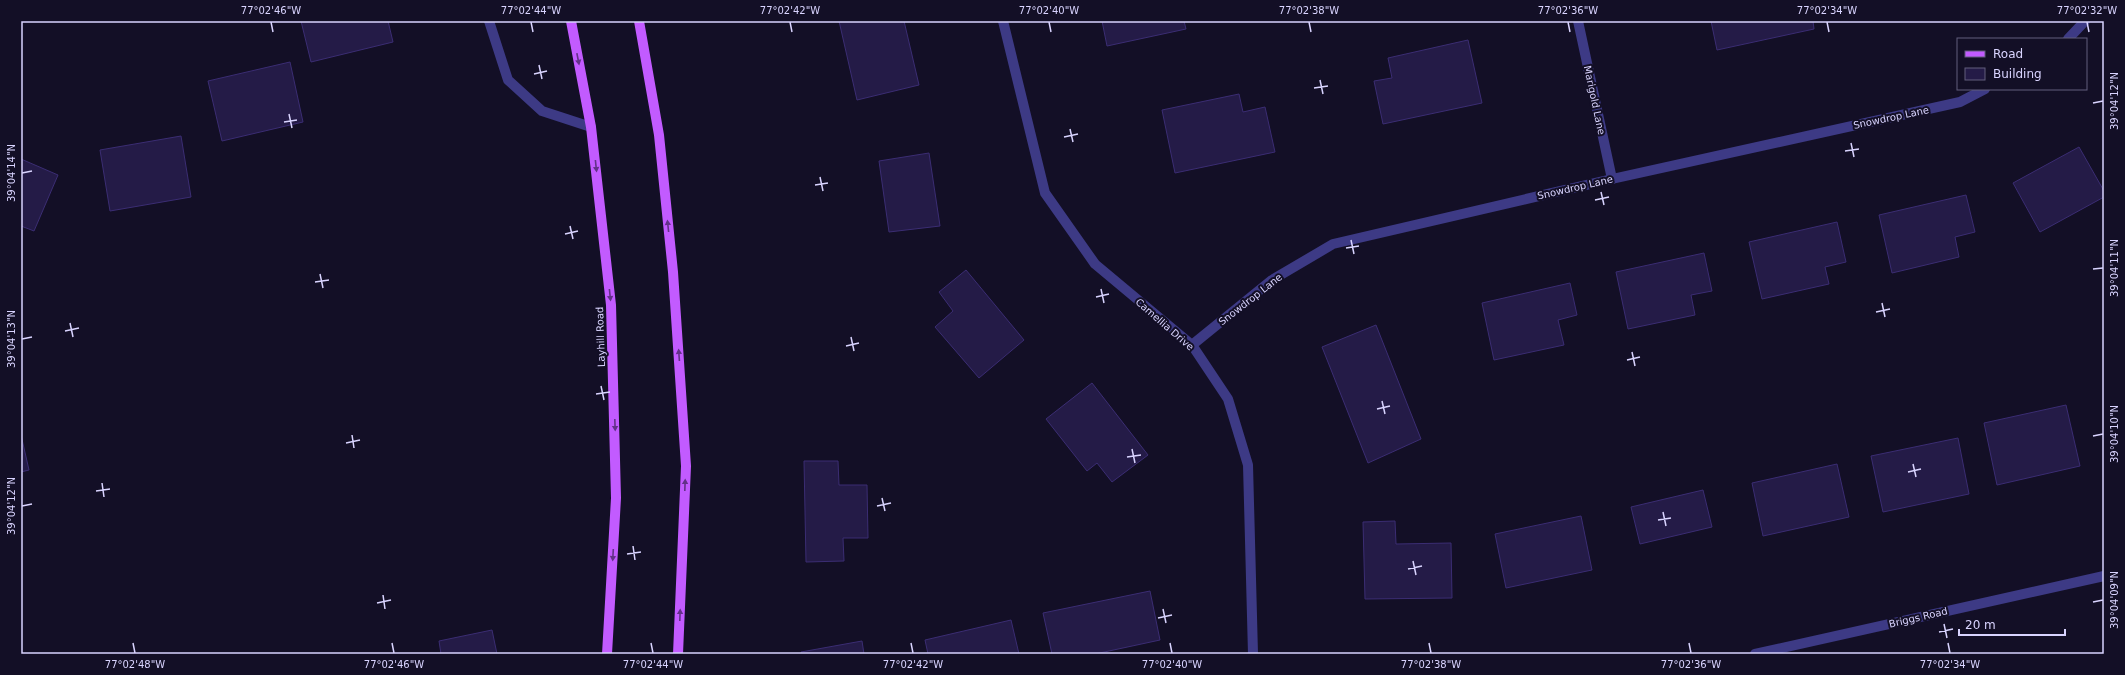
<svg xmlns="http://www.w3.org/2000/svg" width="2125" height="675" font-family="'DejaVu Sans',sans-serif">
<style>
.building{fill:#241b47;stroke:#3b2d73}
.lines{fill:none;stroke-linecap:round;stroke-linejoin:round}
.minor{stroke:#3d3a85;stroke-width:10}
.major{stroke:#c25bff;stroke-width:10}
.oneway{fill:#623188}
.ticks{fill:none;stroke:#d9d4ff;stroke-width:1.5}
.labels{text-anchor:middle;stroke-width:4;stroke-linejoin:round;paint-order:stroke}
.street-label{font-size:10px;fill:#d9d4ff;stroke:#130f26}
.neatline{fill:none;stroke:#d9d4ff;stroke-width:1.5}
.ticks-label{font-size:10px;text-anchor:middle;fill:#d9d4ff}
</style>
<rect width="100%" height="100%" fill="#130f26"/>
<g class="building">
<polygon points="301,21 388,21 393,42 311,62"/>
<polygon points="839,21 904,21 919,85 857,100"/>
<polygon points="1102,21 1184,21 1186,29 1107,46"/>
<polygon points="1711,21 1813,21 1814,29 1717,50"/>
<polygon points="1468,40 1482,103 1383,124 1374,81 1392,78 1388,58"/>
<polygon points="290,62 303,122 222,141 208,81"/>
<polygon points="1239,94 1243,112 1265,107 1275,152 1175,173 1162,110"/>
<polygon points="181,136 191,197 110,211 100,150"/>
<polygon points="2079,147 2104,191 2104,197 2040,232 2013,183"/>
<polygon points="929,153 940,226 889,232 879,161"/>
<polygon points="21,159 58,175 34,231 21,226"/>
<polygon points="1966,195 1975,232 1955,237 1959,257 1892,273 1879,215"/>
<polygon points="1837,222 1846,262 1825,267 1829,284 1762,299 1749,242"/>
<polygon points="1704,253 1712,291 1691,295 1695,315 1628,329 1616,272"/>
<polygon points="966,270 1024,340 979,378 935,327 953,311 939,292"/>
<polygon points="1570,283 1577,315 1558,320 1564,345 1494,360 1482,303"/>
<polygon points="1376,325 1421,439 1368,463 1322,347"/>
<polygon points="1092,383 1148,455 1112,482 1097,463 1087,471 1046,419"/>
<polygon points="2066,405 2080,466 1997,485 1984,423"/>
<polygon points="21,435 29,470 21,472"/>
<polygon points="1958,438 1969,494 1883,512 1871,456"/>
<polygon points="804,461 838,461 839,485 867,485 868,538 843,538 844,561 806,562"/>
<polygon points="1837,464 1849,517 1763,536 1752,483"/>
<polygon points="1703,490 1712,527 1640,544 1631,507"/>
<polygon points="1581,516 1592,570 1506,588 1495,534"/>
<polygon points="1395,521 1396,544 1451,543 1452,598 1365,599 1363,522"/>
<polygon points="1150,591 1160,640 1095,654 1052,654 1043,613"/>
<polygon points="1011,620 1019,654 928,654 925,640"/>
<polygon points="492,630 497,654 441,654 439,641"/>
<polygon points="862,641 864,654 802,654 801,652"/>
</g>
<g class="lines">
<g class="minor">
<polyline points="489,21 508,80 542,111 591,127"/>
<polyline points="1003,21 1045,193 1095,264 1192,345 1228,399 1248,465 1253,654"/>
<polyline points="1578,21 1612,179"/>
<polyline points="2068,39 2085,21"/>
<polyline points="1192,345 1272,280 1333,244 1612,179 1960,102 1985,89"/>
<polyline points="1755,654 2104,576"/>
</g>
<g class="major">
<polyline points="571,21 591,127 611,305 616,498 607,654"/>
<polyline points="639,21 659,135 673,272 686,466 678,654"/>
</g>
</g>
<defs><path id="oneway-solid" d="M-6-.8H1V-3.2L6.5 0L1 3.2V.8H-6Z"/></defs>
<g class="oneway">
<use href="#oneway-solid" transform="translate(578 59) rotate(79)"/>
<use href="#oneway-solid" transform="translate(596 166) rotate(84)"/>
<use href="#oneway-solid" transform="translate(668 226) rotate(-96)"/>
<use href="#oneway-solid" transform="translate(610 295) rotate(84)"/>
<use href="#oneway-solid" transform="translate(679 355) rotate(-94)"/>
<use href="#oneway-solid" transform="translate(615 425) rotate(88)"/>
<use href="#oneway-solid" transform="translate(685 485) rotate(-88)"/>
<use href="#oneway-solid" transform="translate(613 555) rotate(93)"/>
<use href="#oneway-solid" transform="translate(680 615) rotate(-88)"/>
</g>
<path class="ticks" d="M271 22 273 32M531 22 533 32M790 22 792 32M1049 22 1051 32M1309 22 1311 32M1568 22 1570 32M1827 22 1829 32M2087 22 2089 32M539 65 542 79M534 74 547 71M1320 80 1323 94M1314 88 1328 86M2093 103 2103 101M289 114 292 128M284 122 297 120M1070 129 1073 142M1064 137 1078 134M1851 143 1854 157M1845 151 1859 149M22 173 32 171M820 177 823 191M815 185 828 183M1601 192 1604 205M1595 200 1609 197M570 226 573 239M565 234 578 231M1351 240 1354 254M1346 248 1359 246M2093 269 2103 268M320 274 323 288M315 282 329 280M1101 289 1104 303M1096 297 1109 294M1882 303 1885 317M1876 312 1890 309M70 323 73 337M65 331 79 328M851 337 854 351M22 339 32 337M846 346 859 343M1632 352 1635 366M1627 360 1640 357M601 386 604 400M596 394 610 392M1382 401 1385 414M1377 409 1390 406M352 435 354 448M2093 436 2103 434M346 443 360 440M1132 449 1135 463M1127 457 1141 455M1913 464 1916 477M1908 472 1921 469M102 483 104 497M96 491 110 489M882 498 885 511M22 506 32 504M877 506 891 503M1663 512 1666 526M1658 520 1671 518M633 546 635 560M627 554 641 552M1413 561 1416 575M1408 569 1422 566M383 595 385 609M2093 602 2103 600M377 603 391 600M1163 609 1166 623M1158 618 1172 615M1944 624 1947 638M1939 632 1953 629M133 643 135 653M392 643 394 653M651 643 653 653M911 643 913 653M1170 643 1172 653M1429 643 1431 653M1689 643 1691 653M1948 643 1950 653"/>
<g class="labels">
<g class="street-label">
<text transform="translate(1595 100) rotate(78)" y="4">Marigold Lane</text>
<text transform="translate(1891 117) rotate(-12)" y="4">Snowdrop Lane</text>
<text transform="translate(1575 187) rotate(-13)" y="4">Snowdrop Lane</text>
<text transform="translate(1250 299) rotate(-38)" y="4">Snowdrop Lane</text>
<text transform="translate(1165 324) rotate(41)" y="4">Camellia Drive</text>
<text transform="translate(600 337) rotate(-92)" y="4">Layhill Road</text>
<text transform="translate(1918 617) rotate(-13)" y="4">Briggs Road</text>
</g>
</g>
<rect width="2125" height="675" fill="none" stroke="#130f26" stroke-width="44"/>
<rect x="1957" y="38" width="130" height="52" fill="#130f26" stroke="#625e7d"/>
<rect x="1965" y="51" width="20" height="6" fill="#c25bff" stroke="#625e7d"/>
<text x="1993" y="58" font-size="12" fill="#d9d4ff">Road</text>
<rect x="1965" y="68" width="20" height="12" fill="#241b47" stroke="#625e7d"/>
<text x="1993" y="78" font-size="12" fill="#d9d4ff">Building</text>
<path d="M1959 629v6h106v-6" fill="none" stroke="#d9d4ff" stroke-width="2"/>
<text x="1965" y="629" font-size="12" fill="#d9d4ff" stroke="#130f26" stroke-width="3" paint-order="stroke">20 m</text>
<rect x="22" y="22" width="2081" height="631" class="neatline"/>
<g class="ticks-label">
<text x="271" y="14">77°02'46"W</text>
<text x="531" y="14">77°02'44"W</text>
<text x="790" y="14">77°02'42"W</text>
<text x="1049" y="14">77°02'40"W</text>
<text x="1309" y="14">77°02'38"W</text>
<text x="1568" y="14">77°02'36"W</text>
<text x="1827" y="14">77°02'34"W</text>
<text x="2087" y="14">77°02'32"W</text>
<text transform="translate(2114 101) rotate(-90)" y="4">39°04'12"N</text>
<text transform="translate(11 173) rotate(-90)" y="4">39°04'14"N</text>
<text transform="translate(2114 268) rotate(-90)" y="4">39°04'11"N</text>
<text transform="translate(11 339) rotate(-90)" y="4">39°04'13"N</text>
<text transform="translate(2114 434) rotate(-90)" y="4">39°04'10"N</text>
<text transform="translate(11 506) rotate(-90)" y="4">39°04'12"N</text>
<text transform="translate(2114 600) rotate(-90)" y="4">39°04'09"N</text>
<text x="135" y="668">77°02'48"W</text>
<text x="394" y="668">77°02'46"W</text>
<text x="653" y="668">77°02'44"W</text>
<text x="913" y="668">77°02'42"W</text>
<text x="1172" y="668">77°02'40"W</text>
<text x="1431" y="668">77°02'38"W</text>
<text x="1691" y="668">77°02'36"W</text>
<text x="1950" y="668">77°02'34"W</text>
</g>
</svg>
